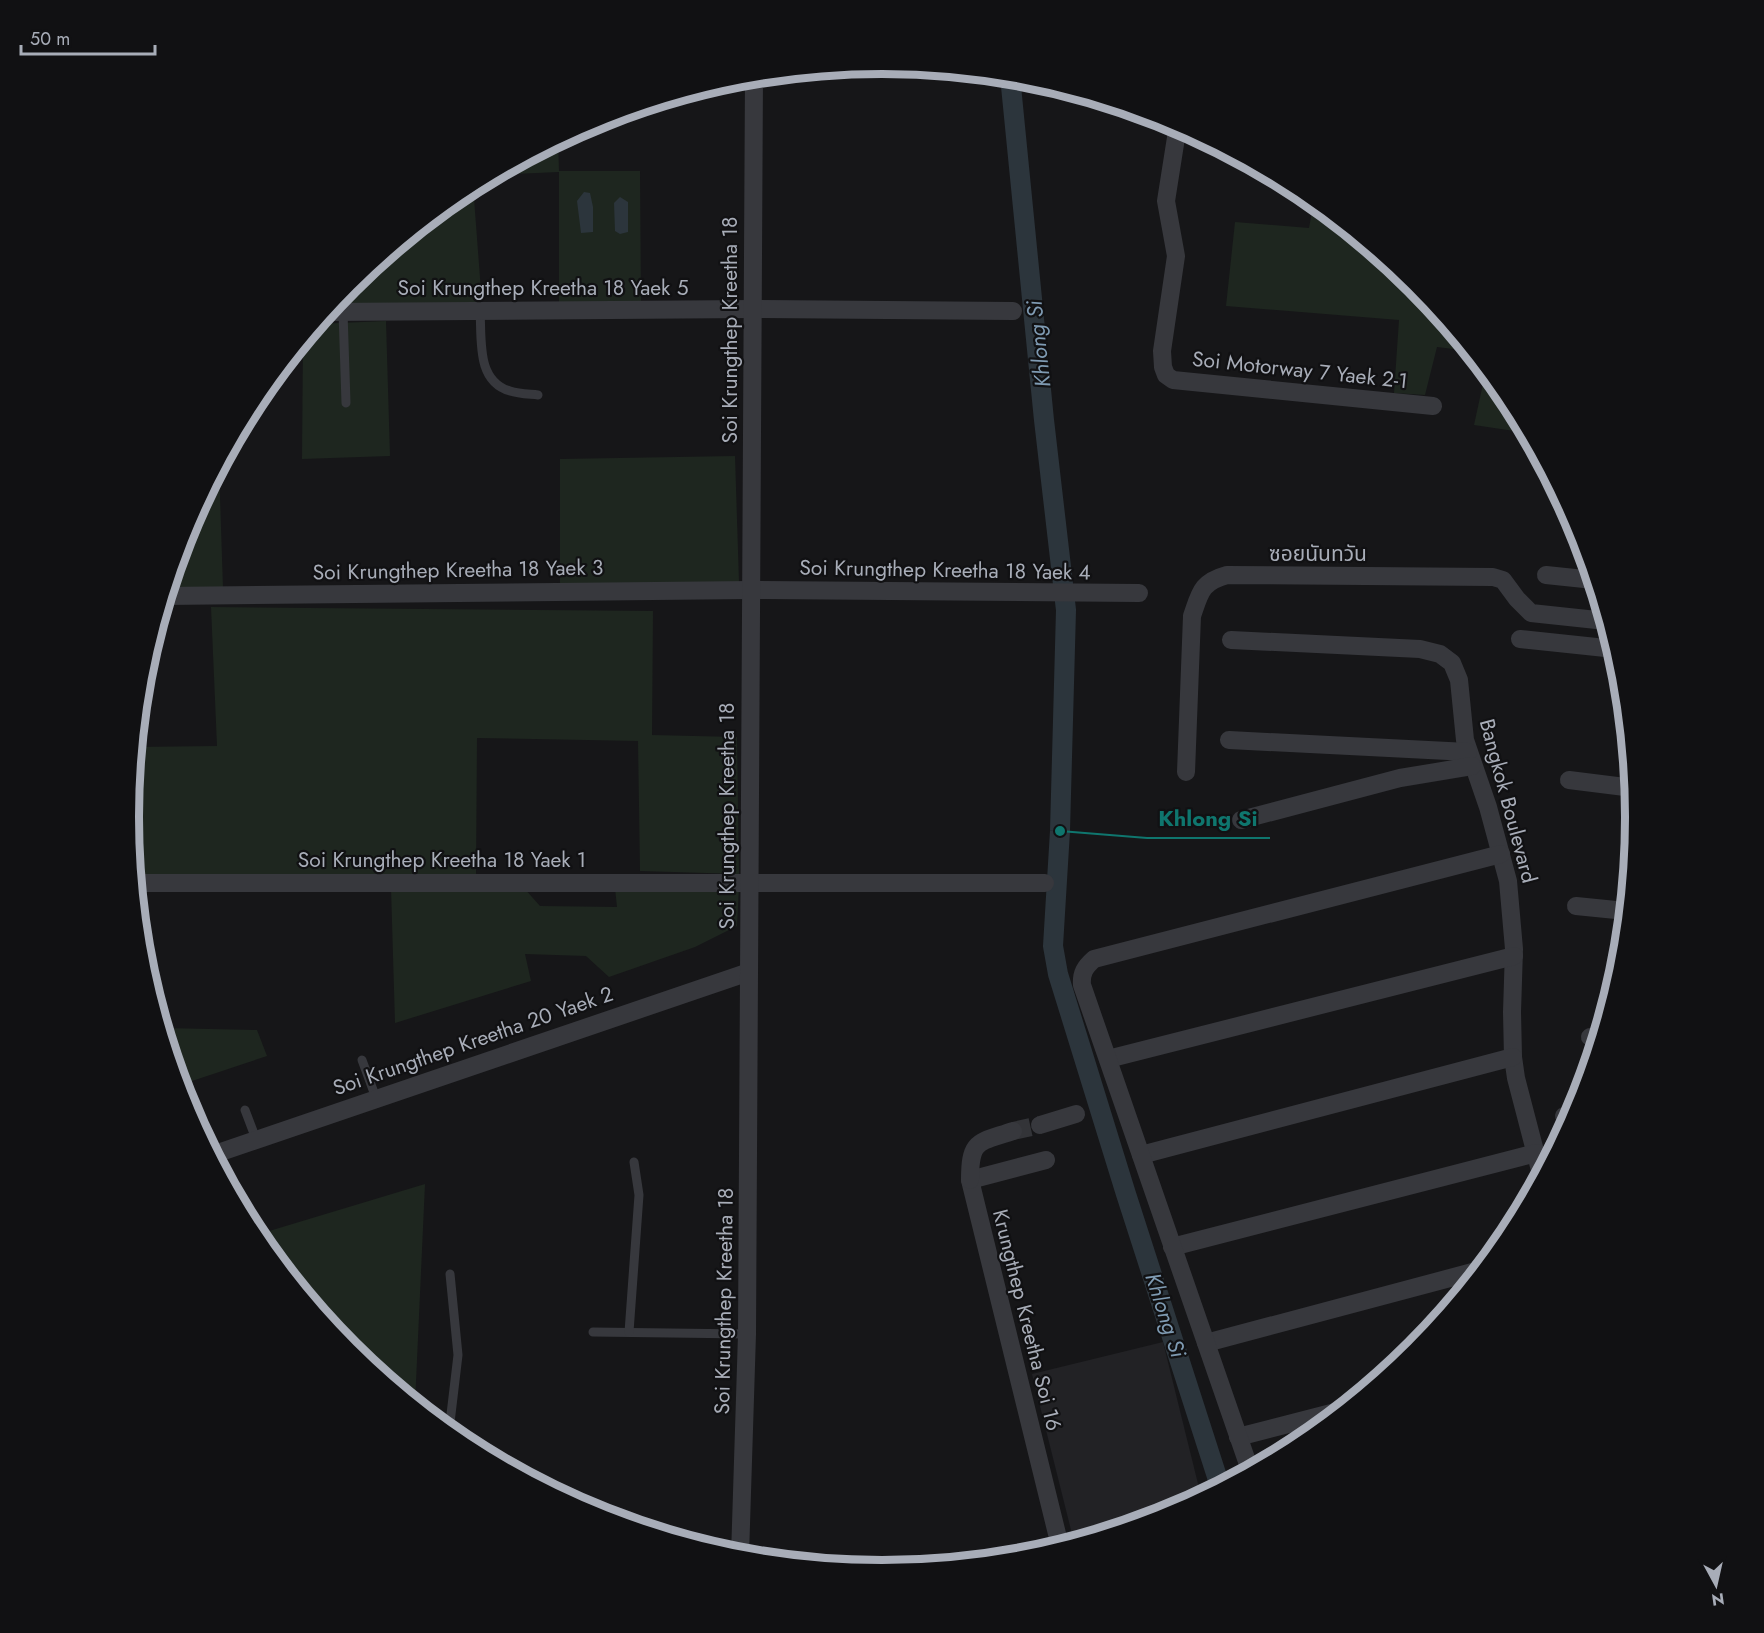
<svg xmlns="http://www.w3.org/2000/svg" width="1764" height="1633" font-family="Jost,'Noto Sans Thai',sans-serif">
<style>
.built{fill:#222225}
.green{fill:#1e261f}
.water{fill:#2c353c}
.lines{fill:none;stroke-linecap:round;stroke-linejoin:round}
.canal{stroke:#2c353c;stroke-width:20}
.minor-tunnel{stroke:#333438;stroke-width:18;stroke-dasharray:18 9;stroke-linecap:butt}
.service{stroke:#37383d;stroke-width:9}
.minor{stroke:#37383d;stroke-width:18}
.labels{text-anchor:middle;stroke-width:4.5;stroke-linejoin:round;paint-order:stroke}
.street-label{font-size:21px;fill:#a8adb8;stroke:#111113}
.water-label{font-size:22px;font-style:italic;fill:#7f9bb3;stroke:#111113}
.rim{fill:none;stroke:#a8adb8;stroke-width:8}
.leader{fill:none;stroke:#0f766e;stroke-width:2}
.callout-dot{fill:#0f766e;stroke:#111113;stroke-width:2}
.callout-label{font-size:22px;text-anchor:middle;font-weight:bold;fill:#0f766e;stroke:#111113;stroke-width:4.5;stroke-linejoin:round;paint-order:stroke}
</style>
<rect width="100%" height="100%" fill="#161618"/>
<polygon class="built" points="1163,1342 1201,1496 1170,1513 1074,1542 1032,1374"/>
<g class="green">
<polygon points="558,139 559,171 640,171 641,306 559,306 559,172 492,175"/>
<polygon points="473,185 482,304 331,306 349,283 464,190"/>
<polygon points="1314,201 1415,284 1470,351 1437,347 1425,395 1394,393 1399,320 1226,306 1235,222 1309,228"/>
<polygon points="386,321 390,456 302,459 303,340 316,324"/>
<polygon points="1486,370 1509,398 1527,433 1474,425"/>
<polygon points="735,456 739,582 560,586 560,459"/>
<polygon points="219,466 223,588 167,589 186,528"/>
<polygon points="211,607 653,611 652,735 737,737 739,874 640,871 638,741 477,738 476,874 134,876 129,816 135,747 217,746"/>
<polygon points="739,887 737,926 695,947 609,977 586,956 525,954 531,981 395,1023 391,888 524,888 540,906 617,907 615,888"/>
<polygon points="163,1028 257,1030 267,1056 180,1085"/>
<polygon points="425,1184 415,1404 349,1349 256,1235"/>
</g>
<g class="water">
<polygon points="584,192 590,193 593,207 593,232 581,233 577,201"/>
<polygon points="620,197 628,202 628,232 620,234 615,231 614,203"/>
</g>
<g class="lines">
<polyline class="canal" points="1010,76 1044,420 1066,610 1060,831 1053,946 1058,974 1126,1194 1220,1486"/>
<polyline class="minor-tunnel" points="1013,1131 1040,1125"/>
<g class="service">
<path d="M480 311C482 340 476 381 510 391 519 394 529 394 538 395"/>
<polyline points="343,312 346,403"/>
<polyline points="362,1060 376,1098"/>
<polyline points="245,1110 256,1139"/>
<polyline points="593,1332 747,1334"/>
<polyline points="629,1332 639,1195 634,1162"/>
<polyline points="449,1431 458,1355 450,1274"/>
</g>
<g class="minor">
<polyline points="1178,125 1166,201 1176,256 1162,351 1163,367 1166,375 1173,380 1433,406"/>
<polyline points="326,312 752,309 1013,311"/>
<polyline points="1546,575 1594,580"/>
<polyline points="165,596 751,590 1139,593"/>
<polyline points="1520,639 1615,649"/>
<polyline points="1231,640 1420,649 1440,654 1452,663 1459,680 1465,740 1488,807 1508,881 1514,949 1512,1012 1513,1057 1516,1078 1541,1174"/>
<polyline points="1229,740 1468,752"/>
<path d="M1186 772 1192 616C1200 593 1201 582 1227 575L1493 577 1503 580 1517 599 1531 613 1606 621"/>
<polyline points="1569,780 1633,788"/>
<polyline points="1241,820 1400,778 1472,766"/>
<polyline points="135,883 1045,883"/>
<polyline points="1576,906 1626,911"/>
<polyline points="1590,1037 1598,1038"/>
<polyline points="1108,1059 1514,956"/>
<polyline points="1564,1116 1574,1113"/>
<polyline points="1040,1125 1076,1114"/>
<polyline points="212,1155 749,972"/>
<polyline points="1141,1155 1513,1057"/>
<polyline points="1046,1160 970,1180 1060,1546"/>
<path d="M970 1180C970 1139 978 1143 1013 1131"/>
<polyline points="1172,1247 1536,1153"/>
<polyline points="1206,1343 1480,1270"/>
<polyline points="1238,1437 1339,1411"/>
<path d="M1250 1470 1082 985C1081 973 1085 967 1094 959L1501 854"/>
<polyline points="740,1556 747,1334 754,76"/>
</g>
</g>
<g class="labels">
<g class="street-label">
<text x="543" y="295">Soi Krungthep Kreetha 18 Yaek 5</text>
<text transform="translate(730 330) rotate(-90)" y="7">Soi Krungthep Kreetha 18</text>
<text transform="translate(1300 370) rotate(6)" y="7">Soi Motorway 7 Yaek 2-1</text>
<text x="1318" y="561">ซอยนันทวัน</text>
<text transform="translate(458 570) rotate(-1)" y="7">Soi Krungthep Kreetha 18 Yaek 3</text>
<text transform="translate(945 570) rotate(1)" y="7">Soi Krungthep Kreetha 18 Yaek 4</text>
<text transform="translate(1508 801) rotate(75)" y="7">Bangkok Boulevard</text>
<text transform="translate(727 816) rotate(-90)" y="7">Soi Krungthep Kreetha 18</text>
<text x="442" y="867">Soi Krungthep Kreetha 18 Yaek 1</text>
<text transform="translate(473 1041) rotate(-19)" y="7">Soi Krungthep Kreetha 20 Yaek 2</text>
<text transform="translate(724 1301) rotate(-89)" y="7">Soi Krungthep Kreetha 18</text>
<text transform="translate(1027 1320) rotate(76)" y="7">Krungthep Kreetha Soi 16</text>
</g>
<g class="water-label">
<text transform="translate(1038 344) rotate(-96)" y="8">Khlong Si</text>
<text transform="translate(1166 1315) rotate(72)" y="8">Khlong Si</text>
</g>
</g>
<path d="M0 0H1764V1633H0ZM139 817a743 743 0 1 1 1486 0a743 743 0 1 1-1486 0Z" fill="#111113" fill-rule="evenodd"/>
<path class="rim" d="M139 817a743 743 0 1 1 1486 0a743 743 0 1 1-1486 0Z"/>
<path class="leader" d="M1060 831L1147 838H1270"/>
<circle class="callout-dot" cx="1060" cy="831" r="6"/>
<g class="callout-label">
<text x="1208" y="826">Khlong Si</text>
</g>
<g transform="translate(1716 1585) rotate(172)" stroke="#111113" stroke-width="4.5" paint-order="stroke">
<path d="M0-4.5L10 22L0 15L-10 22Z" fill="#a8adb8"/>
<text y="-9" font-size="16" font-weight="bold" text-anchor="middle" fill="#a8adb8">N</text>
</g>
<path d="M21 45v9h134v-9" fill="none" stroke="#a8adb8" stroke-width="3"/>
<text x="30" y="45" font-size="18" fill="#a8adb8" stroke="#111113" stroke-width="4.5" paint-order="stroke">50 m</text>
</svg>
